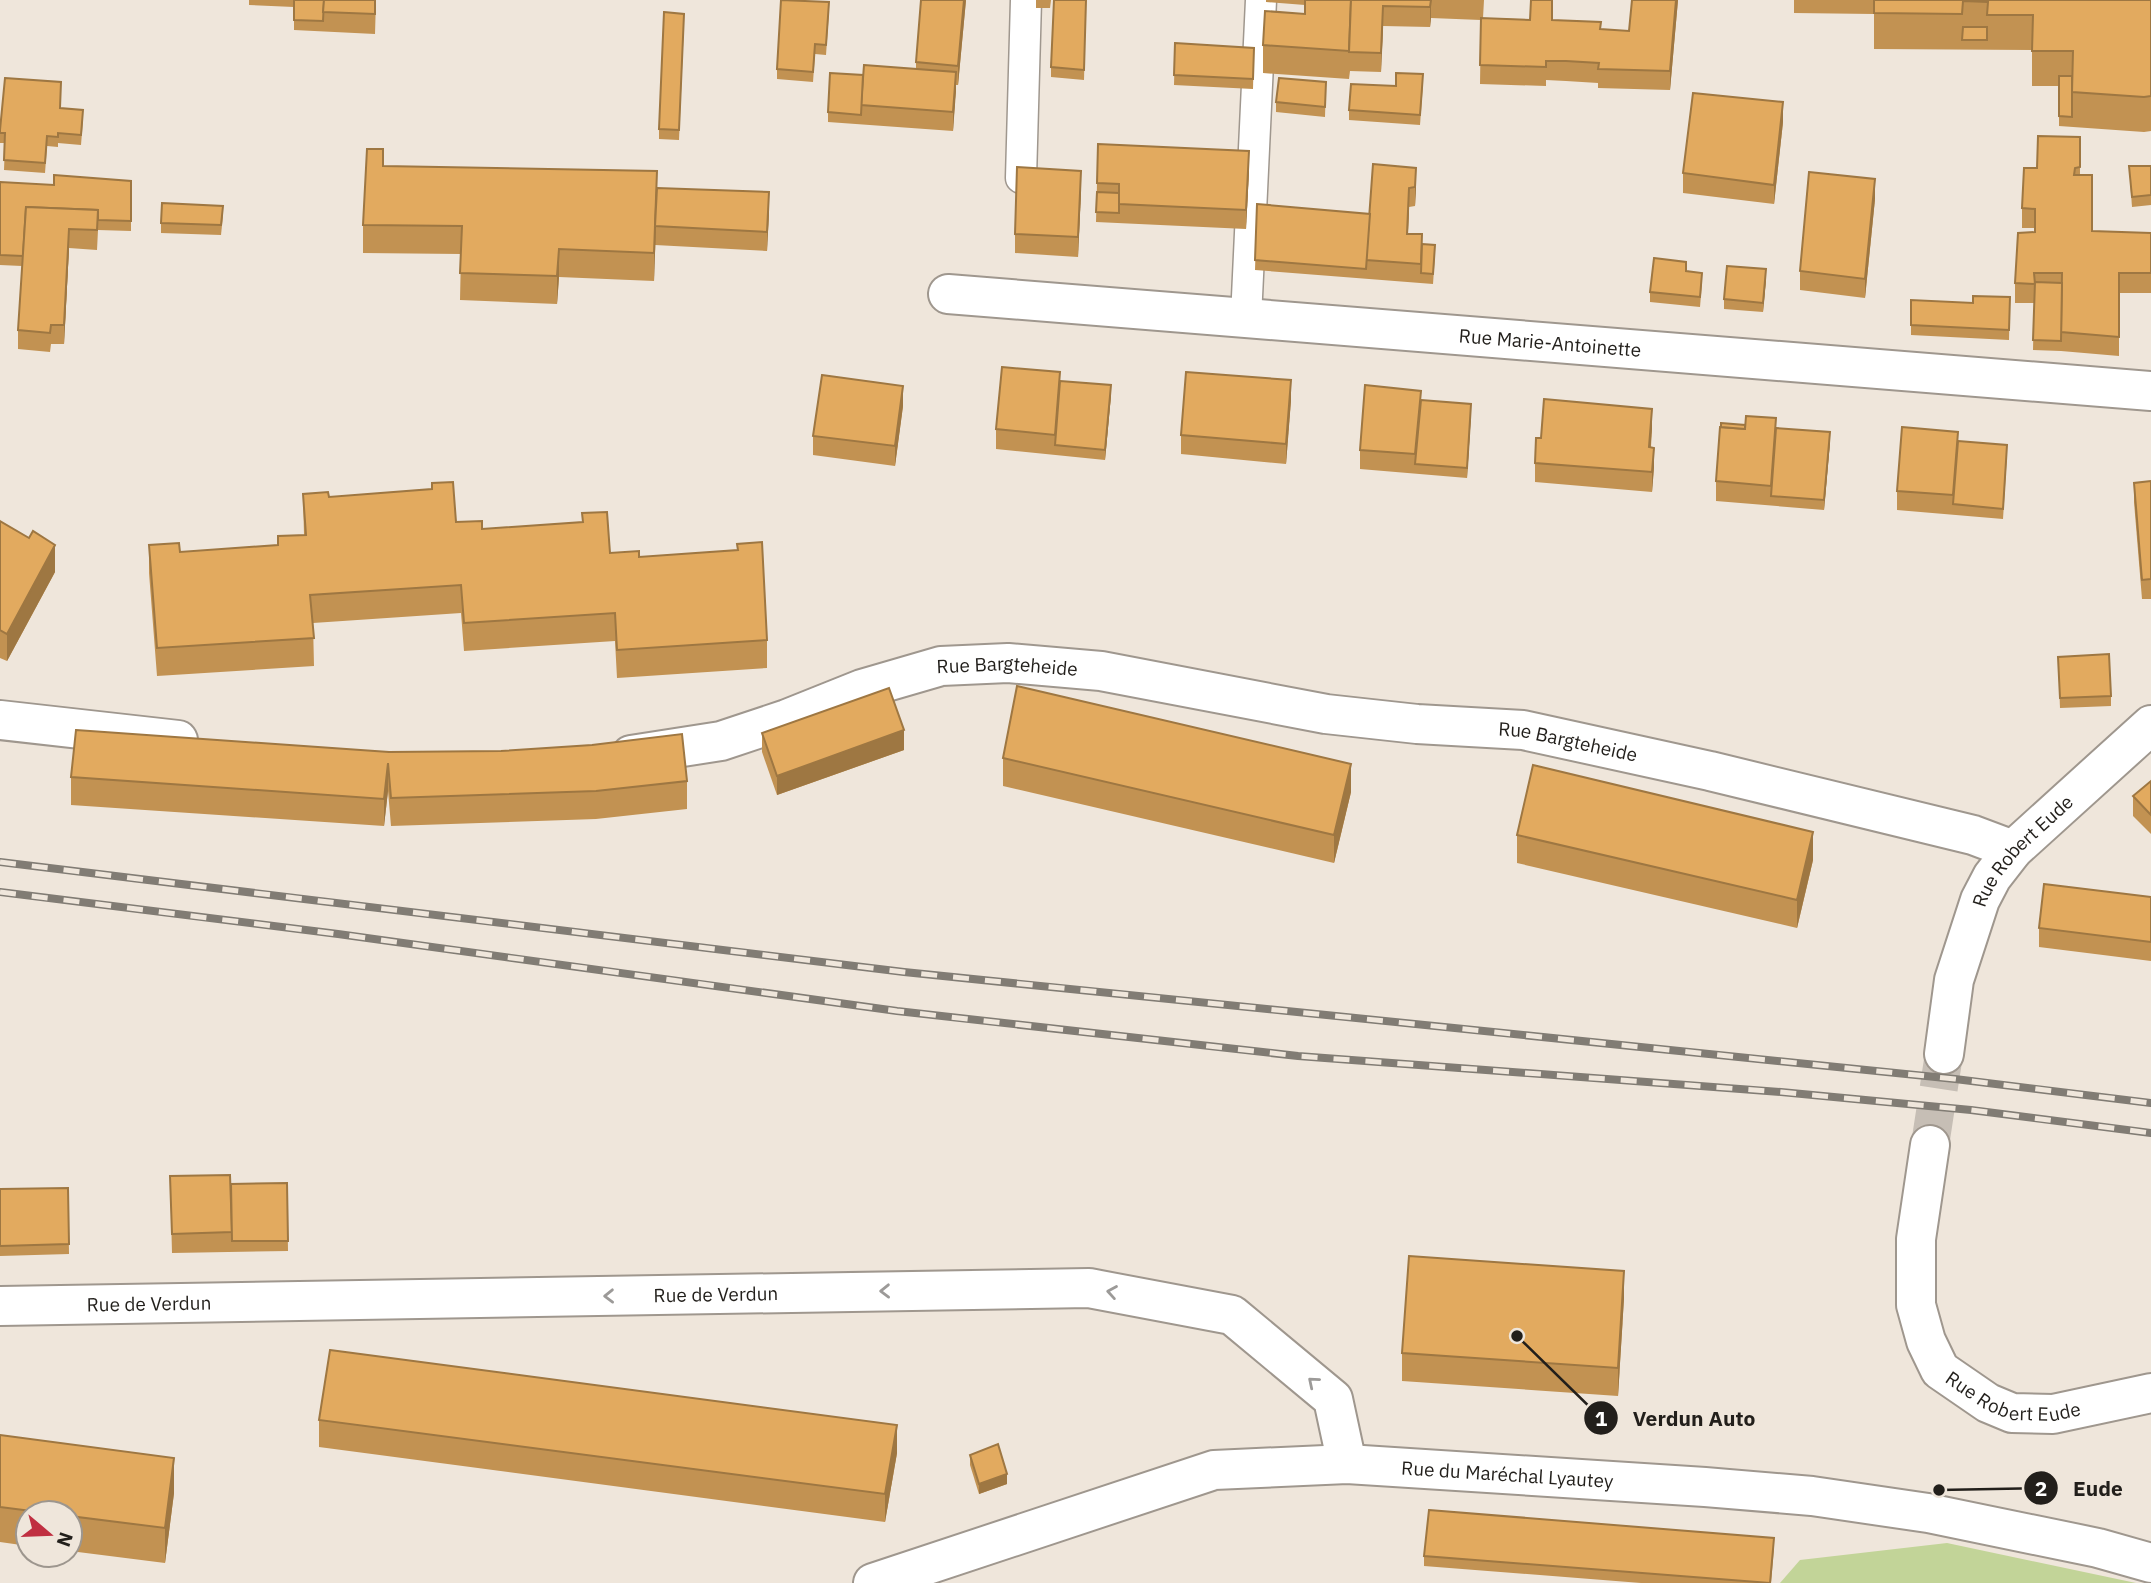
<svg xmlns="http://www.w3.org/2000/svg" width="2151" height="1583" font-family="'IBM Plex Sans',sans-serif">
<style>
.green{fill:#c2d498}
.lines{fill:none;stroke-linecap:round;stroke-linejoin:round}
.minor-tunnel{stroke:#c6beb5;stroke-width:38;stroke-dasharray:38 19;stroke-linecap:butt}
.service-casing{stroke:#9f978e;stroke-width:33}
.minor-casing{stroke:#9f978e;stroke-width:42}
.service{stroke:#fff;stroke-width:30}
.minor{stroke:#fff;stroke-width:38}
.rail-casing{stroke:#817c74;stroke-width:8}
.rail{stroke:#efe6db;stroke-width:5;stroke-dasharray:16;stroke-linecap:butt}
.wall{fill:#c29252}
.shaded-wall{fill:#9e7742}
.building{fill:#e2aa5f;stroke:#9e7742;stroke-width:2}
.oneway{stroke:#9c9a98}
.labels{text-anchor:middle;stroke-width:5;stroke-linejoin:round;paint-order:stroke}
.street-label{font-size:19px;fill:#221f1b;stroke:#efe6db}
.leader{fill:none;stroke:#221f1b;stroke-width:2.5}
.callout-dot{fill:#221f1b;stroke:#efe6db;stroke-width:2.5}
.mark-label{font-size:21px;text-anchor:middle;font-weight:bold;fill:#fff}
.callout-label{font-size:21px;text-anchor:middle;font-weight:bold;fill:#221f1b;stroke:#efe6db;stroke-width:5;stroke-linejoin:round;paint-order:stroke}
</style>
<rect width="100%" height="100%" fill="#efe6db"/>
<polygon class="green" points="1947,1543 2136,1583 1780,1583 1800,1560"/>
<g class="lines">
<polyline class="minor-tunnel" points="1930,1145 1944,1054"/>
<defs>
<g id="service">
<polyline points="1021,178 1026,0"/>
<polyline points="1246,318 1261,0"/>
</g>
<g id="minor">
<path id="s1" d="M948 294 2151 391"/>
<polyline points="0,720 178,740"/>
<path id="s2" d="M631 755 721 741 787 719 862 689 941 666 1008 663 1101 671 1326 714 1417 724 1523 730 1710 771 1973 835 2013 850"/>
<path id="s3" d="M1944 1054 1954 980 1980 900 1992 877 2013 850 2151 725"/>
<path id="s4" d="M1930 1145 1916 1239V1305L1926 1341 1940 1370 1988 1403 2012 1413 2053 1414 2151 1393"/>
<path id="s5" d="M0 1306 1089 1288 1232 1315 1333 1399 1347 1464"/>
<path id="s6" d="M873 1583 1214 1470 1347 1464 1705 1487 1812 1496 1928 1513 2098 1548 2151 1563"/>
</g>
</defs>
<use href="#service" class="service-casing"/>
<use href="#minor" class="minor-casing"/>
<use href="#service" class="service"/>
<use href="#minor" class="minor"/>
<defs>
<g id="rail">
<polyline points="0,862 904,972 1955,1079 2151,1103"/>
<polyline points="0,892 338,934 897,1011 1298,1056 1781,1092 1971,1110 2151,1133"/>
</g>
</defs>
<use href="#rail" class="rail-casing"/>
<use href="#rail" class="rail"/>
</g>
<g class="wall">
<polygon points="249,0 376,0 375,34 294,30 294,7 249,5"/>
<polygon points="966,0 958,85 956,85 953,131 828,122 828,112 863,75 916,69 916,62"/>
<polygon points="1036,0 1051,0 1050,8 1036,8"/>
<polygon points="1086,0 1084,80 1051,77 1051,67"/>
<polygon points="1266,0 1484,0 1483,18 1552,20 1601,29 1629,31 1632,0 1678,0 1670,90 1598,88 1598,83 1566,81 1546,80 1546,86 1480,84 1481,20 1431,18 1430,27 1383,26 1381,72 1350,71 1349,79 1263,73 1263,45 1305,14 1305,5 1266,2"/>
<polygon points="1794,0 2151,0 2151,131 2144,132 2059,126 2059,86 2032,86 2032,50 1874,49 1874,14 1794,13"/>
<polygon points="829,12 826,55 815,54 813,82 777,79 777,69"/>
<polygon points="684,24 679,140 659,139 659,129"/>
<polygon points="1175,43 1254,48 1253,89 1174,85"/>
<polygon points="1326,82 1325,117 1276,112 1276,102"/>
<polygon points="1423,84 1420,125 1349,120 1349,110 1396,86"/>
<polygon points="61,108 83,120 81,145 58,143 58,147 47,146 45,173 4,170 5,143 0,143 0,130"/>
<polygon points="1783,122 1774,204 1683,193 1683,173"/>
<polygon points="2080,137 2080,175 2092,231 2151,233 2151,293 2119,293 2119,356 2061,351 2061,350 2061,351 2033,350 2034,303 2015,303 2015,283 2035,232 2035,228 2022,228 2022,208 2037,168"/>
<polygon points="1098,144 1249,170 1246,229 1096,222"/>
<polygon points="1373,164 1416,188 1415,206 1409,207 1408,234 1422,244 1435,255 1433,284 1255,270 1257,204 1370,214"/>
<polygon points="383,166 657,189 769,211 767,251 655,245 654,281 559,277 557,304 460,300 461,254 363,253 363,225"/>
<polygon points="2129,166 2151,166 2151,205 2132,207"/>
<polygon points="131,181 131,231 98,230 97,250 69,248 64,344 51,344 50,352 18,349 18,330 22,266 0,265 0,182 54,185"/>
<polygon points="1081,190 1078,257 1015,253 1015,234"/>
<polygon points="1875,199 1865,298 1800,290 1800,271"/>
<polygon points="223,216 221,235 161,233 161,223"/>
<polygon points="1686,271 1702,283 1700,307 1650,302 1650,292"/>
<polygon points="1766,279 1763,312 1724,309 1724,299"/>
<polygon points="2010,297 2009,340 1911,335 1911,300 1973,303"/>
<polygon points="1060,381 1111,395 1105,460 996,449 996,429"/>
<polygon points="1291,400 1286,464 1181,454 1181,435"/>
<polygon points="1421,400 1471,414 1467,478 1360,469 1360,450"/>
<polygon points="903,406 895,466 813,455 813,436"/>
<polygon points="1652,428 1651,447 1654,467 1652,492 1535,482 1535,463 1541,438"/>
<polygon points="1776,428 1830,442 1824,510 1716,501 1716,481"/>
<polygon points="1958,441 2007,455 2003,519 1897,510 1897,491"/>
<polygon points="2151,481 2151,599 2142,599 2134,502 2134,483"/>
<polygon points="303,494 329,497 456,522 482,529 582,522 582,513 610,553 639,557 737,550 737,544 767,640 767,668 617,678 615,641 464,651 461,613 313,623 314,666 157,676 149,573 149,545 180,552 278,546 278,536 304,535"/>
<polygon points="0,521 55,572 7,661 0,658"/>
<polygon points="2058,657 2111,696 2111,706 2060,708"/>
<polygon points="76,730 687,781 687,809 596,819 391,826 388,791 384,826 71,805 71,777"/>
<polygon points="762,733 904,750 777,795 762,752"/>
<polygon points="1003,758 1351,792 1334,863 1003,786"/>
<polygon points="2151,781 2151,834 2133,816 2133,796"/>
<polygon points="1517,835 1813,860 1797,928 1517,863"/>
<polygon points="2151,897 2151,961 2039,947 2039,928"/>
<polygon points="170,1176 231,1184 287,1183 288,1251 172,1253"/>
<polygon points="68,1188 69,1254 0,1256 0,1189"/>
<polygon points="1624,1298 1618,1396 1402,1381 1402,1353"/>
<polygon points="319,1420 897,1453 885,1522 319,1447"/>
<polygon points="0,1435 174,1493 165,1563 70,1551 70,1513 28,1513 28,1546 0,1542"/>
<polygon points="970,1455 1007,1484 979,1494 970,1465"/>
<polygon points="1774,1548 1771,1583 1641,1583 1424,1566 1424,1556"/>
</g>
<g class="shaded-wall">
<polygon points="964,0 966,0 958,85 958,66"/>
<polygon points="1431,0 1431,18 1430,27 1430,7"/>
<polygon points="1676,0 1678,0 1670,90 1670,71"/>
<polygon points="1383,6 1383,26 1381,72 1381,53"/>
<polygon points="956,72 956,91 953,131 953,112"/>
<polygon points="1783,102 1783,122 1774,204 1774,185"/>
<polygon points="1249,151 1249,170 1246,229 1246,210"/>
<polygon points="1416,168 1416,188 1415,206 1415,187"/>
<polygon points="657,171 657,199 654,281 654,253"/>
<polygon points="1081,171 1081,190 1078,257 1078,237"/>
<polygon points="1875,179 1875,199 1865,298 1865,279"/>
<polygon points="1409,188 1409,207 1407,254 1407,234"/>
<polygon points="769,192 769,211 767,251 767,232"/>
<polygon points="69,229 69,248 64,344 64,325"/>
<polygon points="559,249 559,277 557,304 557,276"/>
<polygon points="1766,269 1766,279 1763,312 1763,303"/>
<polygon points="1291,380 1291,400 1286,464 1286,444"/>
<polygon points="1111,385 1111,395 1105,460 1105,450"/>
<polygon points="903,386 903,406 895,466 895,446"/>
<polygon points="1471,404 1471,414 1467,478 1467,468"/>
<polygon points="1652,409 1652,428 1649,466 1649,447"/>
<polygon points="1830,432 1830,442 1824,510 1824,500"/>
<polygon points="1654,448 1654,467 1652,492 1652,472"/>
<polygon points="55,545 55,572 7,661 7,634"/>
<polygon points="904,730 904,750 777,795 777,776"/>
<polygon points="388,763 388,791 384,826 384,799"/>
<polygon points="1351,764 1351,792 1334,863 1334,835"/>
<polygon points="1813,832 1813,860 1797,928 1797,900"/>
<polygon points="1624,1271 1624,1298 1618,1396 1618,1368"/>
<polygon points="897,1425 897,1453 885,1522 885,1494"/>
<polygon points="174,1458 174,1493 165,1563 165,1528"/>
<polygon points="1007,1474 1007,1484 979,1494 979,1484"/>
</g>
<g class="building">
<polygon points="294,0 324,0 323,21 294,20"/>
<polygon points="324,0 375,0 375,14 323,12"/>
<polygon points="781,0 829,2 826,45 815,44 813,72 777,69"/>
<polygon points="921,0 964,0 958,66 916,62"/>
<polygon points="1054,0 1086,0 1084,70 1051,67"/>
<polygon points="1305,0 1351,0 1349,51 1263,45 1265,11 1305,14"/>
<polygon points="1351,0 1431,0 1430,7 1383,6 1381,53 1349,52"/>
<polygon points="1531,0 1552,0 1552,20 1601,22 1600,29 1629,31 1632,0 1676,0 1670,71 1598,69 1599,63 1566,61 1546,61 1546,67 1480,65 1481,18 1530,20"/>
<polygon points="1874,0 2151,0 2151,96 2144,97 2072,92 2073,51 2032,51 2033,15 1987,15 1988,2 1963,1 1962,14 1874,13"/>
<polygon points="664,12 684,14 679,130 659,129"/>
<polygon points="1963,27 1987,27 1987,40 1962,40"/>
<polygon points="1175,43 1254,48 1253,79 1174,75"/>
<polygon points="864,65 956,72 953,112 861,105"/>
<polygon points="830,73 863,75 861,115 828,112"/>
<polygon points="1396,73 1423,74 1420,115 1349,110 1351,84 1396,86"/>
<polygon points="2059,76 2072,76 2072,117 2059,116"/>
<polygon points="5,78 61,82 60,108 83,110 81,135 58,133 58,137 47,136 45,163 4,160 5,133 0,133 0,130"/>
<polygon points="1279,78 1326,82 1325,107 1276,102"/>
<polygon points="1693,93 1783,102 1774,185 1683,173"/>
<polygon points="2038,136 2080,137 2080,167 2075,168 2074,175 2092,175 2092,231 2151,233 2151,273 2119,273 2119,337 2061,332 2062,273 2034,273 2035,284 2015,283 2018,233 2035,232 2035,209 2022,208 2024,168 2037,168"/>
<polygon points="1098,144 1249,151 1246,210 1119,204 1119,184 1097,183"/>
<polygon points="367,149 383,149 383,166 657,171 654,253 559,249 557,276 460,273 462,226 363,225"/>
<polygon points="1373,164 1416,168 1415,187 1409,188 1407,234 1422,234 1421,264 1366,260"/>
<polygon points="2129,166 2151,166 2151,195 2132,197"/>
<polygon points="1017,167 1081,171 1078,237 1015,234"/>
<polygon points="1809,172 1875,179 1865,279 1800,271"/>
<polygon points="54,175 131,181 131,221 98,220 98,210 26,207 23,256 0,255 0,182 54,185"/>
<polygon points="657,188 769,192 767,232 655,226"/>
<polygon points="1097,192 1119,193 1119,213 1096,212"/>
<polygon points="162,203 223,206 221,225 161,223"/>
<polygon points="1257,204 1370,214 1366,269 1255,260"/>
<polygon points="26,207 98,210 97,230 69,229 64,325 51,325 50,333 18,330"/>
<polygon points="1422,244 1435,245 1433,274 1421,273"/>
<polygon points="1654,258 1686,262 1686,271 1702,273 1700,297 1650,292"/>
<polygon points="1727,266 1766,269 1763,303 1724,299"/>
<polygon points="2035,282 2062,283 2061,341 2033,340"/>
<polygon points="1973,296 2010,297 2009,330 1911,325 1911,300 1973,303"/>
<polygon points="1002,367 1060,372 1055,435 996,429"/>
<polygon points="1186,372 1291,380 1286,444 1181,435"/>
<polygon points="822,375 903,386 895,446 813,436"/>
<polygon points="1060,381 1111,385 1105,450 1055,445"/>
<polygon points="1365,385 1421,391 1415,454 1360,450"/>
<polygon points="1544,399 1652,409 1649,447 1654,448 1652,472 1535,463 1536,438 1541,438"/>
<polygon points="1421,400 1471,404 1467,468 1415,464"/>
<polygon points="1746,416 1776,418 1771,486 1716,481 1720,427 1745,429"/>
<polygon points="1721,423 1745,425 1745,429 1721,427"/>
<polygon points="1902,427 1958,432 1953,495 1897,491"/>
<polygon points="1776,428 1830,432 1824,500 1771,496"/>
<polygon points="1958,441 2007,445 2003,509 1953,504"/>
<polygon points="2151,481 2151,579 2142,580 2134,483"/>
<polygon points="453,482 456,522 482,521 482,529 583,522 582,513 607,512 610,553 639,551 639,557 738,550 737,544 762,542 767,640 617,650 615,613 464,623 461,585 310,595 314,638 157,648 149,545 179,543 180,552 278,545 278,536 306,535 303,494 328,492 329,497 432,489 432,483"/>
<polygon points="0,521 29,538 33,531 55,545 7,634 0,630"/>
<polygon points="2109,654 2111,696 2060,698 2058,657"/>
<polygon points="1017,686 1351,764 1334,835 1003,758"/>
<polygon points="889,688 904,730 777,776 762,733"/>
<polygon points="76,730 389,752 501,751 592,745 682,734 687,781 596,791 391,798 388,763 384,799 71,777"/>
<polygon points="1533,765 1813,832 1797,900 1517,835"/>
<polygon points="2151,781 2151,815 2133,796"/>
<polygon points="2044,884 2151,897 2151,942 2039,928"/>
<polygon points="230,1175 232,1232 172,1234 170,1176"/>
<polygon points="287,1183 288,1241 232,1241 231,1184"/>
<polygon points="68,1188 69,1244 0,1246 0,1189"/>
<polygon points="1409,1256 1624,1271 1618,1368 1402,1353"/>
<polygon points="330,1350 897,1425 885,1494 319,1420"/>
<polygon points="0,1435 174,1458 165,1528 70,1516 70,1513 47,1513 0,1507"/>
<polygon points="998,1444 1007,1474 979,1484 970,1455"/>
<polygon points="1429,1510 1774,1538 1770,1583 1424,1556"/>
</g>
<defs><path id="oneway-chevron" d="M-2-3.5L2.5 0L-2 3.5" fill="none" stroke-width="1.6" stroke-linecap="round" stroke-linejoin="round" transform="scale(1.75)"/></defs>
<g class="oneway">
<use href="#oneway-chevron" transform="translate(885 1291) rotate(179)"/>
<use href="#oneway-chevron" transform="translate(1112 1292) rotate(-170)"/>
<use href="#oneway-chevron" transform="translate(609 1296) rotate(179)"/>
<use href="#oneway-chevron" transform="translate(1313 1382) rotate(-140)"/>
</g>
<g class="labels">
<g class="street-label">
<text dy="7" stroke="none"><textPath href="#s1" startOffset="604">Rue Marie-Antoinette</textPath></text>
<text dy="7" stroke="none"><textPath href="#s2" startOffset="390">Rue Bargteheide</textPath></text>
<text dy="7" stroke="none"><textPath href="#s2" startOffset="957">Rue Bargteheide</textPath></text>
<text dy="7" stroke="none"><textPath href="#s3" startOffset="224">Rue Robert Eude</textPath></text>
<text dy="7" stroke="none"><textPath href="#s5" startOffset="716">Rue de Verdun</textPath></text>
<text dy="7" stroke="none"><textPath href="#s5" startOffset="149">Rue de Verdun</textPath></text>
<text dy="7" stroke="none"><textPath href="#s4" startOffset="312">Rue Robert Eude</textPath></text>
<text dy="7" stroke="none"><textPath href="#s6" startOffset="653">Rue du Maréchal Lyautey</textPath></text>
</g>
</g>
<path class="leader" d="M1517 1336L1601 1418M1939 1490L2041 1488"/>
<g class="callout-dot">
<circle cx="1517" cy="1336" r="7"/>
<circle cx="1939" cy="1490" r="7"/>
<circle cx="1601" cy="1418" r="18"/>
<circle cx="2041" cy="1488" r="18"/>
</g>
<g class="mark-label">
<text x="1601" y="1426">1</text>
<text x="2041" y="1496">2</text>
</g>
<g class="callout-label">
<text x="1694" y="1426">Verdun Auto</text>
<text x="2098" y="1496">Eude</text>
</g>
<g transform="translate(49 1534) rotate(109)"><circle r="33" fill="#efe6db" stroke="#9d968e" stroke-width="2"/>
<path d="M0-5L12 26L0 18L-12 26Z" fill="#c02f41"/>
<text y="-10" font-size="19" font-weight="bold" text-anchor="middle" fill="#221f1b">N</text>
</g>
</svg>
